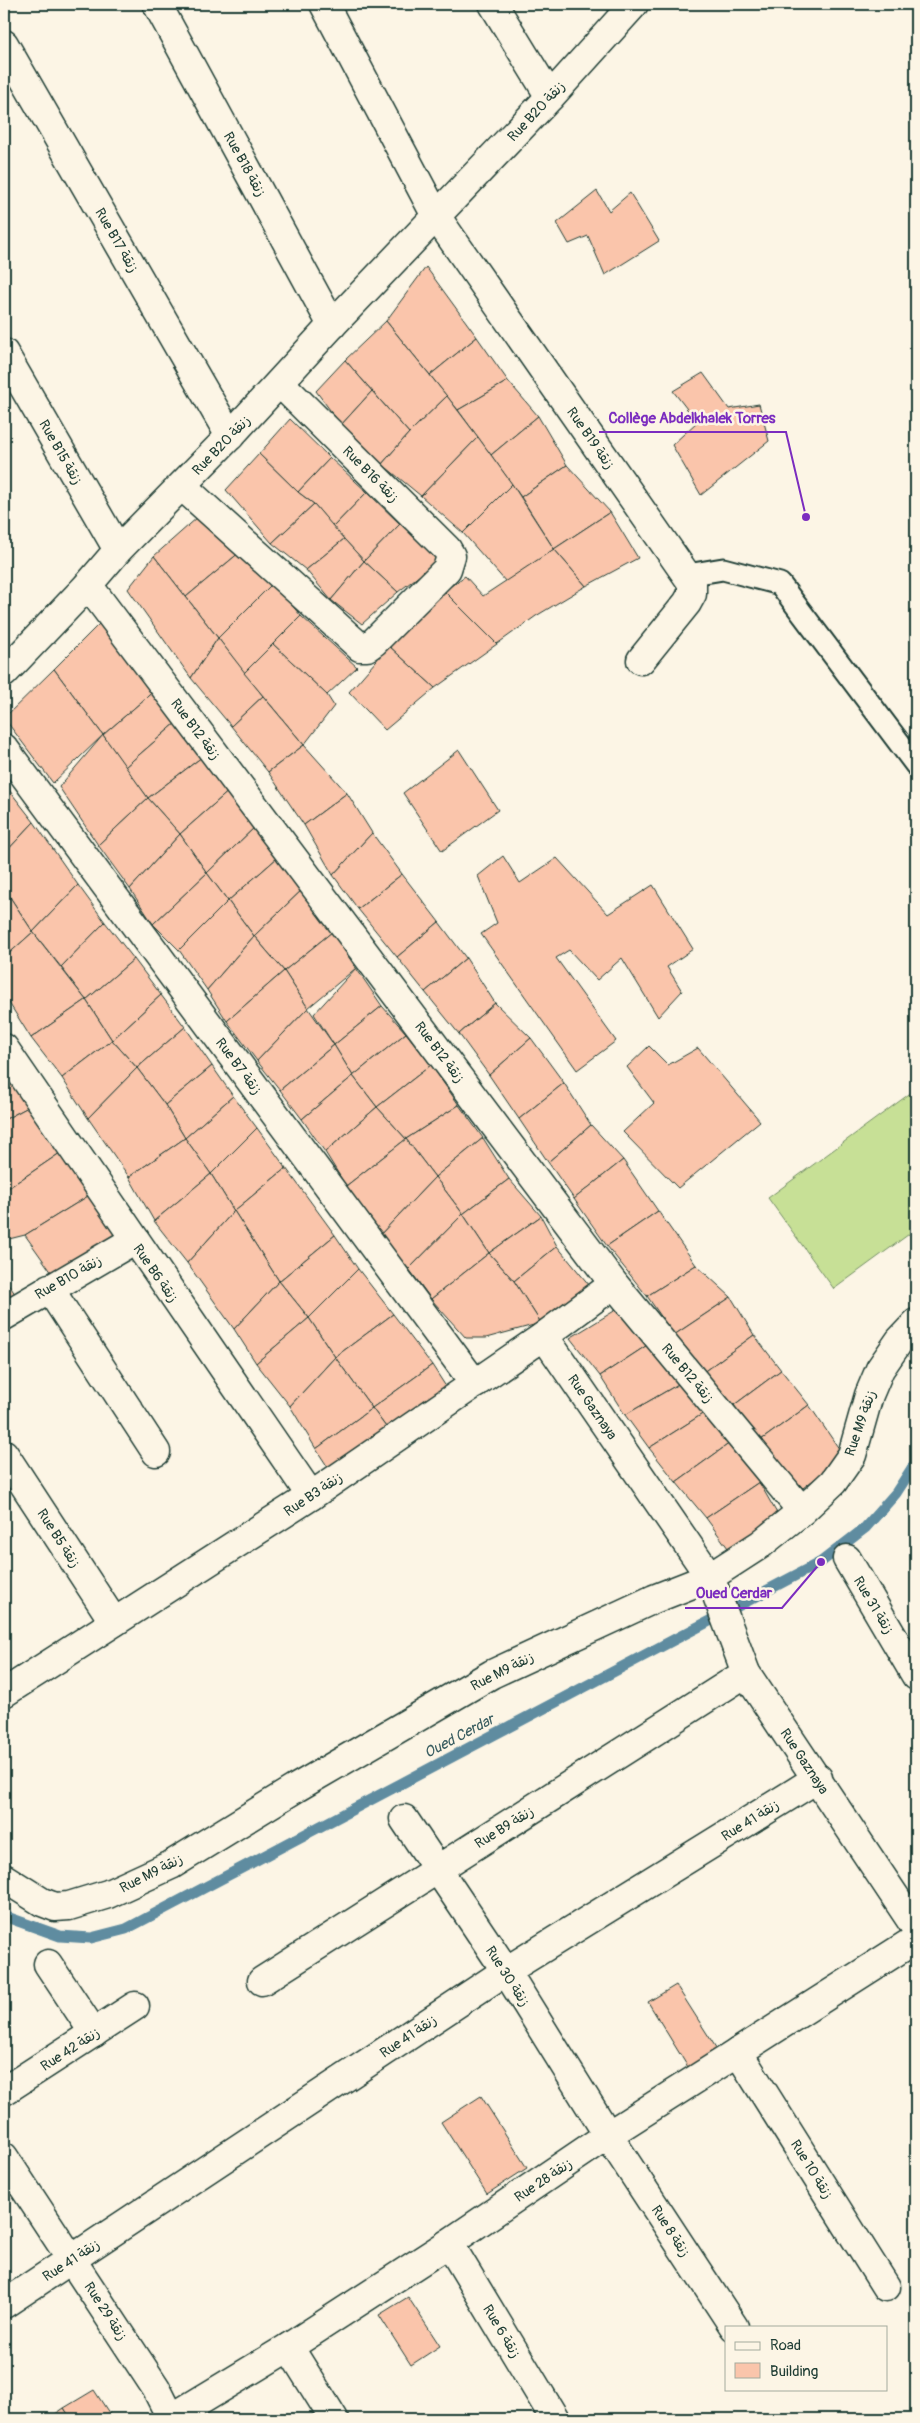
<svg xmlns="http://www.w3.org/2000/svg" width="920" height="2423" font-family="Pangolin,'Playpen Sans Arabic',sans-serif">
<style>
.garden{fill:#c7e096;stroke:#738e65}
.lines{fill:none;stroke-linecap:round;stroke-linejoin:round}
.stream{stroke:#5f8ca0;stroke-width:11}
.building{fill:#fac5ab;stroke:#1f3d34}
.lane-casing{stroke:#1f3d34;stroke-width:25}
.street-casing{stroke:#1f3d34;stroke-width:31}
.secondary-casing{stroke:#1f3d34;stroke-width:31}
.lane{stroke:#fcf5e5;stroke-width:21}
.street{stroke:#fcf5e5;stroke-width:28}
.secondary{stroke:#fcf5e5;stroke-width:28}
.labels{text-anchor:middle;stroke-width:5;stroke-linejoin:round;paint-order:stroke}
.street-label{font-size:14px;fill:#1f3d34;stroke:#fcf5e5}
.water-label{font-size:15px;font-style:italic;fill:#3a5e61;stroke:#fcf5e5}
.leader{fill:none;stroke:#7b2cbf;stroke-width:2}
.callout-dot{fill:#7b2cbf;stroke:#fcf5e5;stroke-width:2}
.callout-label{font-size:15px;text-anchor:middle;font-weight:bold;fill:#7b2cbf;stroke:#fcf5e5;stroke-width:5;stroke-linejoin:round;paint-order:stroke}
</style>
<rect width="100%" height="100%" fill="#fcf5e5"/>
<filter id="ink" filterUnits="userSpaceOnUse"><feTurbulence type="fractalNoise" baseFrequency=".02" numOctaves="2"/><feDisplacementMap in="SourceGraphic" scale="10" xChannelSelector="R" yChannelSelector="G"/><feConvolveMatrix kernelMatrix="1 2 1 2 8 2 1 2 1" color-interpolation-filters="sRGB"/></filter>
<g filter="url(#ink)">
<polygon class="garden" points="916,1089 916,1229 834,1289 768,1198"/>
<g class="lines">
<polyline class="stream" points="4,1916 60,1936 91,1938 126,1929 821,1562 865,1528 896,1493 916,1462"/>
</g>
<g class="building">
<polygon points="597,191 609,211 630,193 659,241 605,275 588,236 569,244 557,223"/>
<polygon points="426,267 477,337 430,375 386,321"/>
<polygon points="386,321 447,396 409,433 345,360"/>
<polygon points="477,337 508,381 458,410 430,375"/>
<polygon points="345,360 372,391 341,425 316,391"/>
<polygon points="703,373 729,409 759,404 769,441 701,495 672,445 697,422 673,391"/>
<polygon points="508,381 538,416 491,455 458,410"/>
<polygon points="372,391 409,433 382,464 341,425"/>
<polygon points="447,396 478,437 421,496 382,464 409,433"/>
<polygon points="538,416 567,465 521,497 491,455"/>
<polygon points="290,419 330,458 298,492 259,454"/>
<polygon points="478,437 512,484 463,533 421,496"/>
<polygon points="259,454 298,492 314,504 272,543 226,490"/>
<polygon points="330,458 367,492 333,527 314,504 298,492"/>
<polygon points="567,465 610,512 554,549 521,497"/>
<polygon points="512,484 554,549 506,582 463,533"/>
<polygon points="367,492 400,524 364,561 333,527"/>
<polygon points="314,504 344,539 306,570 272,543"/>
<polygon points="610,512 638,558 586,586 554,549"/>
<polygon points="198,517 240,552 186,597 154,556"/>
<polygon points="400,524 441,559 398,592 364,561"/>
<polygon points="344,539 364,561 331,600 306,570"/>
<polygon points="554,549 586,586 536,616 497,644 444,591 465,576 483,596"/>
<polygon points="240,552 273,583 218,638 186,597"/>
<polygon points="154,556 218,638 191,678 128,589"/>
<polygon points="364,561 398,592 362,624 331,600"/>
<polygon points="273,583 301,616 244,673 218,638"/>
<polygon points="444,591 497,644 435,688 389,646"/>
<polygon points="301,616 357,667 327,695 273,644"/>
<polygon points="102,621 155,690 103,735 54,669"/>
<polygon points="218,638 263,696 231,726 191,678"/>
<polygon points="273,644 327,695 334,706 304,745 244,673"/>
<polygon points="389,646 435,688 385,730 349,692"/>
<polygon points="54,669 103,735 53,783 4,718"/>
<polygon points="155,690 176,723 125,767 103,735"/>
<polygon points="263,696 304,745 268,772 231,726"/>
<polygon points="176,723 202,757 148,798 125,767"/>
<polygon points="103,735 148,798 98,845 59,787"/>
<polygon points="304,745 347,793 304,825 268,772"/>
<polygon points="459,750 498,810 442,851 403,793"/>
<polygon points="202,757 230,790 180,834 148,798"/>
<polygon points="9,790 34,822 4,854 4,796"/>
<polygon points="230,790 256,826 207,873 180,834"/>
<polygon points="347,793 372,833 333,875 304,825"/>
<polygon points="148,798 180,834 130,889 98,845"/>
<polygon points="34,822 78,885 33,932 4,888 4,854"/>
<polygon points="256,826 277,858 228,901 207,873"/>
<polygon points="372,833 402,874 358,909 333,875"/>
<polygon points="180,834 207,873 153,924 130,889"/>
<polygon points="503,856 520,883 557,858 608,914 653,885 693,949 667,967 682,991 658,1017 622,958 597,980 569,950 556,958 616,1041 577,1070 481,934 497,923 478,876"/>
<polygon points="277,858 305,887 254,936 228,901"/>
<polygon points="207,873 228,901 179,950 153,924"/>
<polygon points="402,874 439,922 397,957 358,909"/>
<polygon points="78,885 105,922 61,967 33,932"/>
<polygon points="305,887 332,932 284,971 254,936"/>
<polygon points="4,888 33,932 4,958"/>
<polygon points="228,901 254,936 207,990 179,950"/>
<polygon points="105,922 134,959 86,1000 61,967"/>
<polygon points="439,922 466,958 425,992 397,957"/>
<polygon points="33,932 86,1000 31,1038 4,995 4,958"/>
<polygon points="332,932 356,968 308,1008 284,971"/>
<polygon points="254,936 284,971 227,1021 207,990"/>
<polygon points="466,958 495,1003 459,1034 425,992"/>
<polygon points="134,959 161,995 112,1040 86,1000"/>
<polygon points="356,968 382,1006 334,1045 314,1014"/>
<polygon points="284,971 308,1008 257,1061 227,1021"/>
<polygon points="161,995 185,1027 137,1068 112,1040"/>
<polygon points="86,1000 112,1040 62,1078 31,1038"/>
<polygon points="495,1003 531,1038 489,1075 459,1034"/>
<polygon points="382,1006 406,1033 353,1076 334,1045"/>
<polygon points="308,1008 334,1045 280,1090 257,1061"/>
<polygon points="185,1027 212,1066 165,1105 137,1068"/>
<polygon points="406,1033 431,1065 377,1107 353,1076"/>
<polygon points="531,1038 564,1083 519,1119 489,1075"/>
<polygon points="112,1040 137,1068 88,1118 62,1078"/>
<polygon points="334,1045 353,1076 302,1119 280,1090"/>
<polygon points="649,1046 668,1065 698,1048 760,1121 678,1188 623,1132 654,1103 627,1067"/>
<polygon points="431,1065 459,1105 406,1139 377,1107"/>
<polygon points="212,1066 233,1096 185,1138 165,1105"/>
<polygon points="137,1068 165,1105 185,1138 129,1177 88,1118"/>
<polygon points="4,1069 30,1106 4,1120"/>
<polygon points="353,1076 377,1107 325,1152 302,1119"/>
<polygon points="564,1083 591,1125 548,1162 519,1119"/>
<polygon points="233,1096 257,1128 211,1174 185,1138"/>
<polygon points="459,1105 483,1138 435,1177 406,1139"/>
<polygon points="30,1106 60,1153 4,1191 4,1120"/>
<polygon points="377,1107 406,1139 346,1186 325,1152"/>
<polygon points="591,1125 623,1160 574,1199 548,1162"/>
<polygon points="257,1128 286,1168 234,1211 211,1174"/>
<polygon points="185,1138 211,1174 154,1221 129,1177"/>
<polygon points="483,1138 509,1179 463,1214 435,1177"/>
<polygon points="406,1139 435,1177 378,1237 346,1186"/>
<polygon points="60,1153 93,1193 25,1235 9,1239 4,1231 4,1191"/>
<polygon points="623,1160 658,1211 607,1246 574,1199"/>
<polygon points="286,1168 335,1235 279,1281 234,1211"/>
<polygon points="211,1174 234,1211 187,1263 154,1221"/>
<polygon points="435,1177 463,1214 409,1269 378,1237"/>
<polygon points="509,1179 541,1216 489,1253 463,1214"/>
<polygon points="93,1193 117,1240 52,1273 25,1235"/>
<polygon points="234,1211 279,1281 234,1329 187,1263"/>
<polygon points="658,1211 696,1265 647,1296 607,1246"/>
<polygon points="463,1214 489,1253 431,1299 409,1269"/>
<polygon points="541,1216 557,1246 514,1281 489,1253"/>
<polygon points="335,1235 358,1269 309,1318 279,1281"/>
<polygon points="557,1246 590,1286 541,1323 514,1281"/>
<polygon points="489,1253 514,1281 541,1323 486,1338 466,1338 431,1299"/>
<polygon points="696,1265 731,1297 674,1335 647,1296"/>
<polygon points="358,1269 393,1314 335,1357 309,1318"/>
<polygon points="4,1277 17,1297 4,1303"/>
<polygon points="279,1281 309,1318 256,1363 234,1329"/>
<polygon points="731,1297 754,1335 702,1373 674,1335"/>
<polygon points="624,1305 655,1340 600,1376 570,1338"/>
<polygon points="393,1314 432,1365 372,1408 335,1357"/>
<polygon points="309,1318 335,1357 290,1406 256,1363"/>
<polygon points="754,1335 781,1370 734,1405 702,1373"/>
<polygon points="655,1340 682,1382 625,1415 600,1376"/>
<polygon points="335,1357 372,1408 316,1449 290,1406"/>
<polygon points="432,1365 452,1396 391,1434 372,1408"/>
<polygon points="781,1370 809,1405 757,1443 734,1405"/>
<polygon points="682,1382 704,1413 649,1448 625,1415"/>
<polygon points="809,1405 844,1456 803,1488 757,1443"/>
<polygon points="372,1408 391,1434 331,1472 316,1449"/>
<polygon points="704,1413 730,1443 676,1482 649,1448"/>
<polygon points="730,1443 759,1482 706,1518 676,1482"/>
<polygon points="759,1482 782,1522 736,1559 706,1518"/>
<polygon points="676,1985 720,2054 691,2072 648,2002"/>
<polygon points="481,2096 527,2168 487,2194 441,2122"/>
<polygon points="408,2297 440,2346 411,2365 379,2315"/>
<polygon points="94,2390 113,2419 71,2419 64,2408"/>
<polygon points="64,2408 71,2419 48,2419"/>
</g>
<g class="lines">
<defs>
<polyline id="lane" points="687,575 723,569 780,584 916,765"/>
<g id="street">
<polyline points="157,4 332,325"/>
<polyline points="324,4 436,216 692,583 692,594 687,603 641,660"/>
<polyline points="493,4 550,97"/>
<polyline points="4,44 230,436"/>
<polyline points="4,353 118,550"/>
<polyline points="182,486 360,647 367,647 374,642 447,569 451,556 447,549 280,383"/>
<polyline points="88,585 614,1284 802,1511"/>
<polyline points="4,748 475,1384"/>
<polyline points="4,1048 311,1496"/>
<polyline points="49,1288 156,1452"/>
<polyline points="4,1316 134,1240"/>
<path id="s1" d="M544 1336 710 1577 746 1673 916 1928"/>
<polyline points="4,1454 114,1622"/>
<polyline points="847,1559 916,1676"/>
<polyline points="4,1693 311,1496 544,1336 614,1284"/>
<polyline points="404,1819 506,1971 608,2135 734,2327"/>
<polyline points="4,1878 42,1902 55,1907 69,1906 108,1894 171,1865 296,1788 492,1674 654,1599 710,1577 761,1544 802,1511 833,1482 852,1455 869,1395 880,1369 900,1340 916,1323"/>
<polyline points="48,1964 94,2033"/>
<polyline points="262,1981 746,1673"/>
<polyline points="738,2052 886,2287"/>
<polyline points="4,2091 135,2006"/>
<polyline points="4,2157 156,2388 171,2418"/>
<polyline points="449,2243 555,2419"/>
<polyline points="4,2304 506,1971 818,1778"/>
<polyline points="289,2347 334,2419"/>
<polyline points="170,2419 289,2347 449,2243 608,2135 916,1939"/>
</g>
<polyline id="secondary" points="4,673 88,585 118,550 230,436 332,325 550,97 634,4"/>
</defs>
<use href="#lane" class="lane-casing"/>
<use href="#street" class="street-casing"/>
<use href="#secondary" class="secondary-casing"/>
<use href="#lane" class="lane"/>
<use href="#street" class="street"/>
<use href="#secondary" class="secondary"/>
</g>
</g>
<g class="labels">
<g class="street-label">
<text transform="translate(536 111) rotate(-47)" y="5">Rue B20 زنقة</text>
<text transform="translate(245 164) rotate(61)" y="5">Rue B18 زنقة</text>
<text transform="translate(117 240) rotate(60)" y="5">Rue B17 زنقة</text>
<text transform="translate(591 438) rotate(55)" y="5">Rue B19 زنقة</text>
<text transform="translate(221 445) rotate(-46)" y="5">Rue B20 زنقة</text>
<text transform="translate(61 452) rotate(60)" y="5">Rue B15 زنقة</text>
<text transform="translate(371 474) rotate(45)" y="5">Rue B16 زنقة</text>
<text transform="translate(196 729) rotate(53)" y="5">Rue B12 زنقة</text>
<text transform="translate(440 1052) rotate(53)" y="5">Rue B12 زنقة</text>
<text transform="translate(239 1066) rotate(53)" y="5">Rue B7 زنقة</text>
<text transform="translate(156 1273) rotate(55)" y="5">Rue B6 زنقة</text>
<text transform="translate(68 1277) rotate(-30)" y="5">Rue B10 زنقة</text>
<text transform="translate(688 1373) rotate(50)" y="5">Rue B12 زنقة</text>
<text dy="5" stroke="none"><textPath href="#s1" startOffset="86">Rue Gaznaya</textPath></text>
<text transform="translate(860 1423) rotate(-71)" y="5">Rue M9 زنقة</text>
<text transform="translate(313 1494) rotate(-34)" y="5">Rue B3 زنقة</text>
<text transform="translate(59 1538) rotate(57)" y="5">Rue B5 زنقة</text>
<text transform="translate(874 1605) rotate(59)" y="5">Rue 31 زنقة</text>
<text transform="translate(502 1671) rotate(-27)" y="5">Rue M9 زنقة</text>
<text dy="5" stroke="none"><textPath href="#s1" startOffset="501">Rue Gaznaya</textPath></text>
<text transform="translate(750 1820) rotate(-32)" y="5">Rue 41 زنقة</text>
<text transform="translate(504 1827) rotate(-32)" y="5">Rue B9 زنقة</text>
<text transform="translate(151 1873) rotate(-27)" y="5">Rue M9 زنقة</text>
<text transform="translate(508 1976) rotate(57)" y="5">Rue 30 زنقة</text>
<text transform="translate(408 2036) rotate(-34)" y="5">Rue 41 زنقة</text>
<text transform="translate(70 2049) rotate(-33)" y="5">Rue 42 زنقة</text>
<text transform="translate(812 2169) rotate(58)" y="5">Rue 10 زنقة</text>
<text transform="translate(543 2180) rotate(-34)" y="5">Rue 28 زنقة</text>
<text transform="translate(671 2231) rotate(57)" y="5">Rue 8 زنقة</text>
<text transform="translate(71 2260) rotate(-33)" y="5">Rue 41 زنقة</text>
<text transform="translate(106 2311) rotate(57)" y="5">Rue 29 زنقة</text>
<text transform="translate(502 2331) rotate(59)" y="5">Rue 6 زنقة</text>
</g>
<g class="water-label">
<text transform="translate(459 1736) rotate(-28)" y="5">Oued Cerdar</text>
</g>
</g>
<path class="leader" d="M806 517L786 432H599M821 1562L782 1608H685"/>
<g class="callout-dot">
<circle cx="806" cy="517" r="5"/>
<circle cx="821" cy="1562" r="5"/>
</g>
<g class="callout-label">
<text x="692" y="423">Collège Abdelkhalek Torres</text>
<text x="734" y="1598">Oued Cerdar</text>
</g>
<rect width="920" height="2423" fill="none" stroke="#fcf5e5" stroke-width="20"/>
<rect x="10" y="10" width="900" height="2403" fill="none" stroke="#1f3d34" stroke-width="2" filter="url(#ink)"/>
<rect x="725" y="2326" width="162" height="65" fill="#fcf5e5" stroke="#a4ab9e"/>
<rect x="735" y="2342" width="25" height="8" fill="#fcf5e5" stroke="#a4ab9e"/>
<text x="770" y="2350" font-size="15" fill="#1f3d34">Road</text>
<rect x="735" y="2363" width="25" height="15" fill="#fac5ab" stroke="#a4ab9e"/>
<text x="770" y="2376" font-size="15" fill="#1f3d34">Building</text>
</svg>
